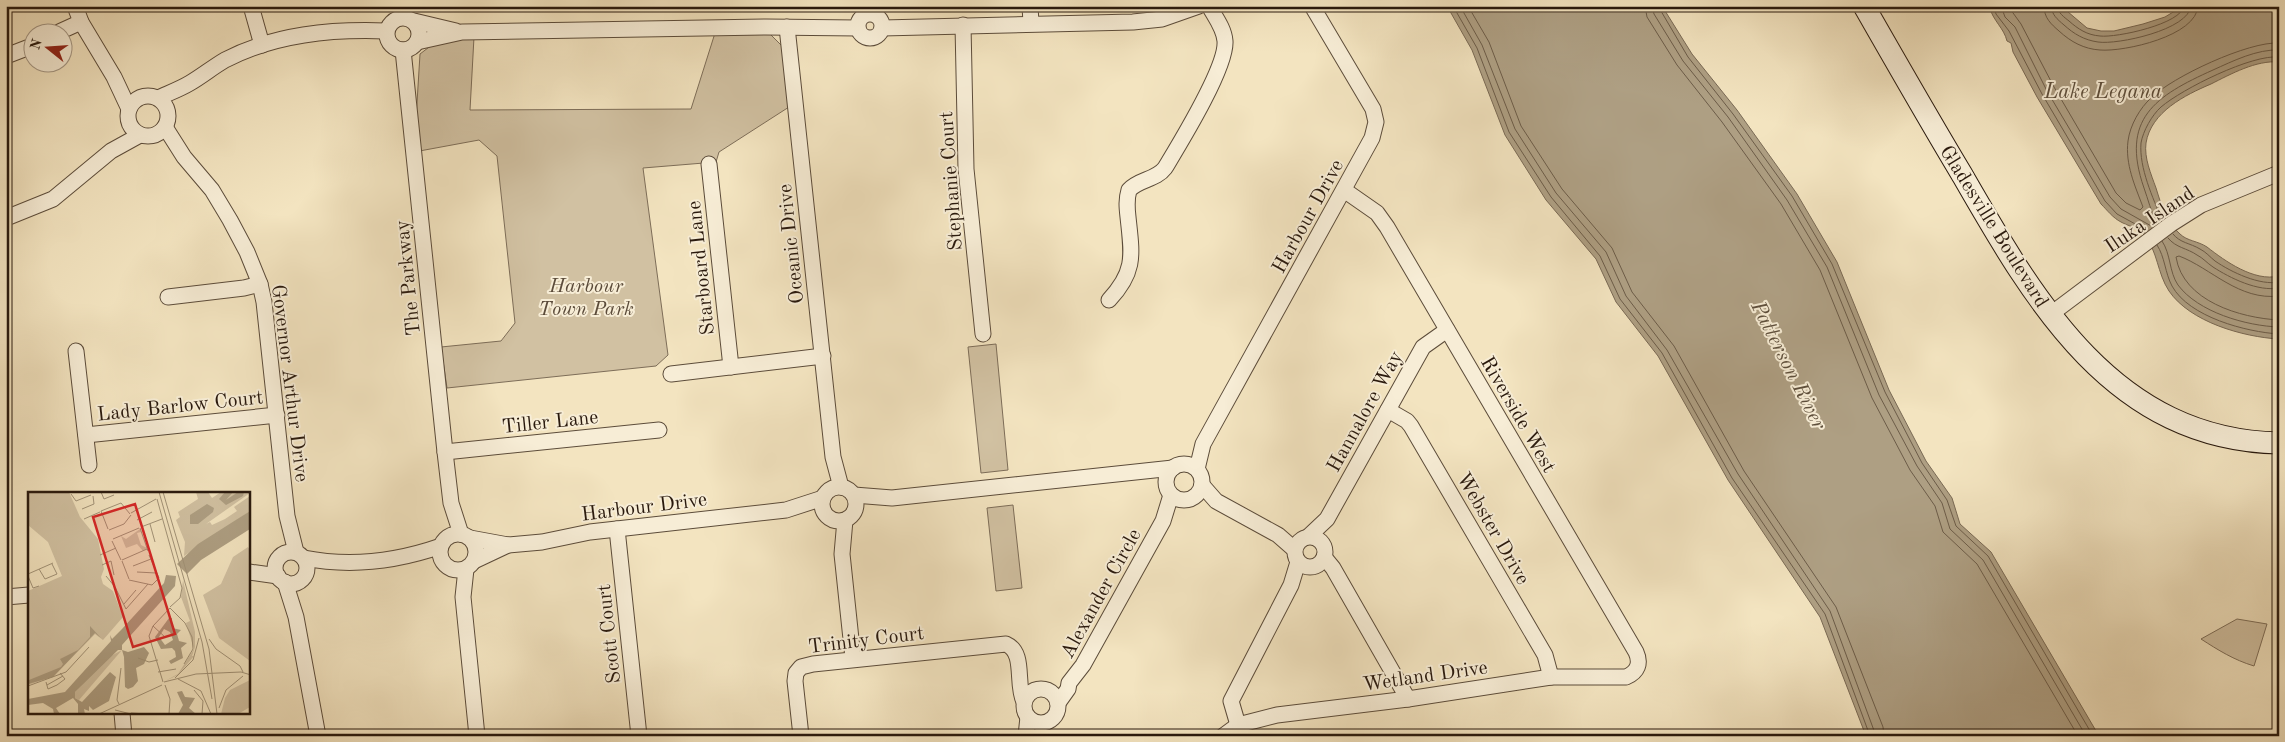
<svg xmlns="http://www.w3.org/2000/svg" width="2285" height="742" font-family="'Old Standard TT',serif">
<style>
.green{fill:#d1c1a2;stroke:#7d6d58}
.water{fill:#ae9f83;stroke:#796954}
.lines{fill:none;stroke-linecap:round;stroke-linejoin:round}
.shore{stroke:#6c5c48;stroke-width:1}
.minor-casing{stroke:#5c4c3a;stroke-width:17}
.secondary-casing{stroke:#29190d;stroke-width:23}
.minor{stroke:#f7edd6;stroke-width:15}
.secondary{stroke:#f7edd6;stroke-width:21}
.labels{text-anchor:middle;stroke-width:4;stroke-linejoin:round;paint-order:stroke}
.street-label{font-size:20px;fill:#29190d;stroke:#f7edd6}
.park-label{font-size:20px;font-style:italic;fill:#5b4b3a;stroke:#f7edd6}
.water-label{font-size:21px;font-style:italic;fill:#5e4f3c;stroke:#f7edd6}
.inset-road{fill:none;stroke:#a29378;stroke-width:1}
.view{fill:#d62828;fill-opacity:0.15;stroke:#d62828;stroke-width:2.5}
.inset-edge{fill:none;stroke:#29190d;stroke-width:2.5}
</style>
<rect width="100%" height="100%" fill="#f3e4c0"/>
<filter id="stains"><feTurbulence type="fractalNoise" baseFrequency=".004" numOctaves="4"/><feColorMatrix values="0 0 0 0 .2 0 0 0 0 .09 0 0 0 0 .02 0 0 0 .5 -.17"/></filter>
<radialGradient id="worn" r=".72"><stop offset=".6" stop-color="#630" stop-opacity="0"/><stop offset="1" stop-color="#630" stop-opacity=".3"/></radialGradient>
<g class="green">
<polygon points="715,33 770,34 782,46 789,107 719,152 716,162 643,168 668,355 656,366 447,388 441,347 501,341 515,323 497,156 479,140 414,152 420,54 437,41 474,37 470,110 691,109"/>
<polygon points="996,344 1008,470 981,473 968,347"/>
<polygon points="1013,505 1022,588 996,591 987,508"/>
<path d="M2237 619 2267 624 2254 666C2234 660 2218 650 2201 639Z"/>
</g>
<g class="water">
<polygon points="1447,6 1662,6 1692,54 1737,110 1797,194 1837,262 1889,390 1926,461 1952,498 1960,524 1991,552 2099,736 1866,736 1820,617 1728,480 1658,356 1616,302 1596,259 1546,200 1505,135 1472,50"/>
<path d="M1989 6H2061L2087 28 2101 31H2114L2143 24 2165 17 2183 6H2279V62C2256 60 2231 74 2211 84 2185 95 2151 112 2146 143 2144 158 2151 174 2156 188 2161 204 2166 222 2180 234 2187 241 2198 241 2207 247 2225 261 2254 282 2279 276V339C2243 337 2190 322 2169 291 2157 273 2158 251 2144 235 2139 228 2128 226 2121 222 2113 218 2107 210 2101 204L2037 97 2013 52 2011 43 2007 41C2004 28 1993 21 1989 6Z"/>
</g>
<g class="lines">
<g class="shore">
<polyline points="1453,6 1477,48 1509,132 1551,197 1600,256 1620,299 1662,353 1732,478 1825,614 1870,736"/>
<polyline points="1460,6 1482,45 1515,129 1556,193 1606,252 1626,296 1667,350 1738,474 1830,611 1876,736"/>
<polyline points="1468,6 1489,42 1521,126 1562,189 1612,248 1632,292 1674,346 1744,471 1836,607 1883,727 1884,736"/>
<polyline points="1645,6 1647,17 1677,65 1722,122 1781,204 1820,270 1872,398 1910,470 1935,506 1943,532 1977,564 2078,736"/>
<polyline points="1652,6 1654,14 1683,61 1728,117 1787,200 1827,267 1879,395 1917,466 1942,503 1950,529 1983,560 2086,736"/>
<polyline points="1658,6 1688,57 1733,114 1792,196 1832,264 1885,392 1922,463 1947,500 1956,526 1988,556 2093,736"/>
<polyline points="1994,6 1996,14 2009,31 2042,94 2105,201 2117,214 2148,231"/>
<polyline points="2001,6 2005,17 2015,27 2047,91 2110,197 2121,209 2153,227"/>
<path d="M2008 6 2021 24 2054 87 2116 193 2126 203 2140 210 2143 207C2135 186 2125 164 2128 141 2130 125 2140 108 2151 98 2172 77 2249 41 2279 43"/>
<path d="M2044 6C2044 18 2051 24 2059 31 2071 42 2084 49 2100 50 2124 52 2197 36 2198 6"/>
<path d="M2051 6C2052 15 2057 19 2064 25 2074 34 2084 40 2098 42 2117 45 2189 30 2191 6"/>
<path d="M2057 6C2058 13 2064 17 2069 21 2078 29 2087 35 2100 36 2116 38 2182 24 2184 6"/>
<path d="M2162 220C2153 198 2139 168 2141 143 2143 131 2152 115 2161 107 2182 89 2252 54 2279 57"/>
<path d="M2157 224C2151 212 2148 199 2144 188 2120 119 2155 96 2213 70 2233 61 2257 49 2279 50"/>
<path d="M2173 234C2180 243 2190 243 2200 249 2206 252 2210 257 2215 261 2231 272 2260 286 2279 282"/>
<path d="M2168 238C2176 248 2187 248 2197 255 2203 258 2207 263 2213 267 2230 278 2258 292 2279 288"/>
<path d="M2162 241C2171 254 2169 272 2178 285 2198 312 2246 326 2279 327"/>
<path d="M2157 245C2165 257 2165 273 2172 286 2189 317 2246 332 2279 334"/>
<path d="M2279 296C2239 301 2211 268 2179 256L2176 257C2183 301 2240 318 2279 320"/>
</g>
<defs>
<g id="minor">
<polyline points="75,6 81,22 114,77 129,109"/>
<polyline points="251,6 262,45"/>
<polyline points="1030,6 1031,23"/>
<circle cx="870" cy="26" r="12"/>
<circle cx="403" cy="34" r="16"/>
<polyline points="414,21 456,31"/>
<polyline points="963,25 966,169 983,334"/>
<polyline points="787,27 833,457 841,487"/>
<polyline points="882,28 1133,22 1162,19 1199,6"/>
<polyline points="59,32 81,22"/>
<polyline points="417,42 462,32 766,27 858,28"/>
<polyline points="403,50 445,452 451,503 461,534"/>
<polyline points="6,56 32,46"/>
<circle cx="148" cy="116" r="20"/>
<path d="M158 98C169 93 180 89 190 83 202 76 213 67 225 60 275 34 331 29 386 31"/>
<polyline points="165,127 184,157 212,190 230,220 247,252 260,284 264,302 287,516 296,552"/>
<polyline points="709,164 731,367"/>
<polyline points="6,218 53,199 111,151 140,135"/>
<polyline points="168,297 244,288 260,284"/>
<path d="M1109 300C1136 271 1132 255 1128 217 1127 208 1126 200 1129 190 1139 179 1156 180 1165 168 1180 143 1227 67 1225 41 1224 28 1215 17 1209 6"/>
<polyline points="2051,314 2171,224 2201,205 2279,173"/>
<polyline points="76,351 89,465"/>
<polyline points="671,374 823,356"/>
<polyline points="1388,410 1407,421 1411,426 1545,655 1551,677"/>
<polyline points="86,435 277,415"/>
<polyline points="445,452 659,430"/>
<circle cx="1184" cy="482" r="18"/>
<polyline points="1197,469 1203,444 1372,138 1376,122 1373,109 1312,6"/>
<polyline points="1202,485 1216,501 1278,535 1294,549"/>
<circle cx="839" cy="504" r="17"/>
<polyline points="854,495 892,498 1173,468"/>
<polyline points="845,520 842,554 853,658"/>
<polyline points="617,529 639,736"/>
<circle cx="458" cy="552" r="18"/>
<polyline points="1309,536 1327,519 1423,347 1447,330"/>
<circle cx="1310" cy="552" r="15"/>
<polyline points="470,538 508,545"/>
<circle cx="291" cy="568" r="16"/>
<polyline points="1324,557 1333,568 1408,699"/>
<path d="M304 558C350 567 398 561 441 546"/>
<polyline points="474,561 508,545 542,542 590,532 786,510 823,498"/>
<polyline points="466,569 463,597 477,736"/>
<polyline points="249,572 278,576"/>
<polyline points="285,582 296,617 318,736"/>
<polyline points="6,597 29,595"/>
<circle cx="1041" cy="706" r="17"/>
<polyline points="1058,703 1068,689 1069,683 1083,665 1163,521 1171,495"/>
<polyline points="122,713 124,736"/>
<polyline points="1238,725 1231,701 1291,585 1298,562"/>
<path d="M801 736 795 681 796 673 801 667 813 664 1006 644C1026 653 1015 683 1024 702"/>
<polyline points="1026,736 1028,717"/>
<path d="M1223 736 1238 725 1277 715 1408 699 1551 677H1626C1638 672 1641 663 1636 652L1387 227 1377 213 1344 190"/>
</g>
<path id="secondary" d="M1864 6C1896 62 1928 118 1961 173 2034 300 2113 440 2279 443"/>
</defs>
<use href="#minor" class="minor-casing"/>
<use href="#secondary" class="secondary-casing"/>
<use href="#minor" class="minor"/>
<use href="#secondary" class="secondary"/>
</g>
<g class="labels">
<g class="street-label">
<text transform="translate(950 181) rotate(-94)" y="7">Stephanie Court</text>
<text transform="translate(1307 216) rotate(-61)" y="7">Harbour Drive</text>
<text transform="translate(2149 219) rotate(-34)" y="7">Iluka Island</text>
<text transform="translate(1995 226) rotate(58)" y="7">Gladesville Boulevard</text>
<text transform="translate(790 244) rotate(-96)" y="7">Oceanic Drive</text>
<text transform="translate(700 268) rotate(-96)" y="7">Starboard Lane</text>
<text transform="translate(407 278) rotate(-96)" y="7">The Parkway</text>
<text transform="translate(291 383) rotate(83)" y="7">Governor Arthur Drive</text>
<text transform="translate(180 405) rotate(-6)" y="7">Lady Barlow Court</text>
<text transform="translate(1364 411) rotate(-61)" y="7">Hannalore Way</text>
<text transform="translate(1519 414) rotate(60)" y="7">Riverside West</text>
<text transform="translate(550 421) rotate(-6)" y="7">Tiller Lane</text>
<text transform="translate(644 506) rotate(-7)" y="7">Harbour Drive</text>
<text transform="translate(1494 528) rotate(60)" y="7">Webster Drive</text>
<text transform="translate(1100 593) rotate(-61)" y="7">Alexander Circle</text>
<text transform="translate(608 634) rotate(-96)" y="7">Scott Court</text>
<text transform="translate(866 639) rotate(-7)" y="7">Trinity Court</text>
<text transform="translate(1425 675) rotate(-8)" y="7">Wetland Drive</text>
</g>
<g class="park-label">
<text x="586" y="292">Harbour<tspan x="586" dy="23">Town Park</tspan></text>
</g>
<g class="water-label">
<text x="2103" y="98">Lake Legana</text>
<text transform="translate(1789 365) rotate(63)" y="7">Patterson River</text>
</g>
</g>
<g transform="translate(28 492)">
<rect width="222" height="222" fill="#f3e4c0"/>
<path d="M0 0H41L52 25 70 47 76 77 73 85 75 92 85 99 95 125 75 148 67 142 26 184 0 193V99L34 84 20 50 0 33ZM168 0H180L184 6 193 0 222 1 178 32 182 30 184 33 197 27 209 19 206 15 222 4V19L156 64 157 50 148 28 152 25 150 20 170 7ZM112 37 113 40 109 41 113 53 119 56 115 59 109 52 98 56 93 44 98 47ZM220 55 223 60 222 169 191 146 175 103 193 92 205 65ZM155 88 167 140V155L164 164H166L150 183 137 189 150 182 166 157 158 131 162 129 153 105ZM94 158 51 208 47 206V200L79 166ZM222 188V215L210 222H193L197 206 202 198Z" fill="#d1c1a2"/>
<path d="M197 0H205L198 8 210 0H216L215 4 198 13 191 7ZM179 12 186 16 185 20 170 32H162V23ZM222 19V37L173 68 159 82 149 72 170 52ZM138 83 148 84 147 94 94 153V158L100 160 116 155 121 161 116 172 108 176 110 189 105 195 100 197 97 195 96 165 94 158H90L47 200V206L54 210 82 180 88 185 81 209 65 218 61 214V219L56 217 57 222H50V212L45 206 28 216 32 222H26L25 217 15 211 0 213V207L37 200 83 149 82 143 84 147 94 137 136 91ZM141 126H144V136L153 138 149 142 151 149 159 151 153 156 155 166 143 172 141 169 148 165 147 159 144 156 133 157 127 145ZM136 137 142 140 145 148 137 153 131 145ZM62 134 73 146 67 141 25 185 0 192 1 188 33 175 35 172 32 167 50 158 62 145ZM154 199 157 205 167 206 161 216 168 222H150L155 213 149 200Z" fill="#ae9f83" fill-rule="evenodd"/>
<path class="inset-road" d="M73 0 76 7 86 3M131 0 174 150 184 207M135 0 181 157 189 222M43 2 48 9 63 3M129 7 154 96 152 106 142 115M54 17 66 12 65 4M103 21 128 7M56 27 72 20M109 28 124 20M122 32 127 50M113 35 134 27M112 36 120 59M80 37 73 19 93 11 102 22M81 38 96 32 103 23M85 47 111 36M84 49 93 68M72 63 88 56M94 68 119 57M94 69 101 87M74 73 83 69 86 83M105 74 123 67M11 77 17 87 29 82 24 72M109 80 128 81M0 82 25 71M0 84 5 96 11 94M78 84 87 95 98 117 120 92M101 88 124 93 131 86 121 63M96 112 108 98M142 116 157 131 164 145 165 157 156 172M125 134 138 146M181 147 188 157 212 174 215 180M110 166 121 170 130 168M130 180 148 177M147 186 165 168 171 146M150 187 173 199 183 222M18 190 20 197 29 193 37 187 32 181M135 190 121 144 125 134 142 116M136 190 168 182 213 180 223 183M19 193 35 184M137 193 142 207 141 222M0 194 38 180 61 155M166 198 175 209 174 222M91 212 89 208 93 176M191 216 198 198 215 184M87 218 103 222M103 221 118 222M71 222 134 193"/>
<path class="view" d="M107 12 147 142 105 155 65 25Z"/>
<rect width="222" height="222" class="inset-edge"/>
</g>
<rect width="2285" height="742" fill="none" stroke="#f3e4c0" stroke-width="25"/>
<rect x="8" y="8" width="2270" height="727" fill="none" stroke="#29190d" stroke-width="2.5"/>
<rect x="12" y="12" width="2260" height="717" fill="none" stroke="#29190d"/>
<g transform="translate(48 48) rotate(287)"><circle r="24" fill="#f7edd6" stroke="#a59886"/>
<path d="M0-4L9 19L0 12L-9 19Z" fill="#8f2418"/>
<text y="-8" font-size="14" font-weight="bold" text-anchor="middle" fill="#29190d">N</text>
</g>
<rect width="100%" height="100%" filter="url(#stains)"/>
<rect width="100%" height="100%" fill="url(#worn)"/>
</svg>
